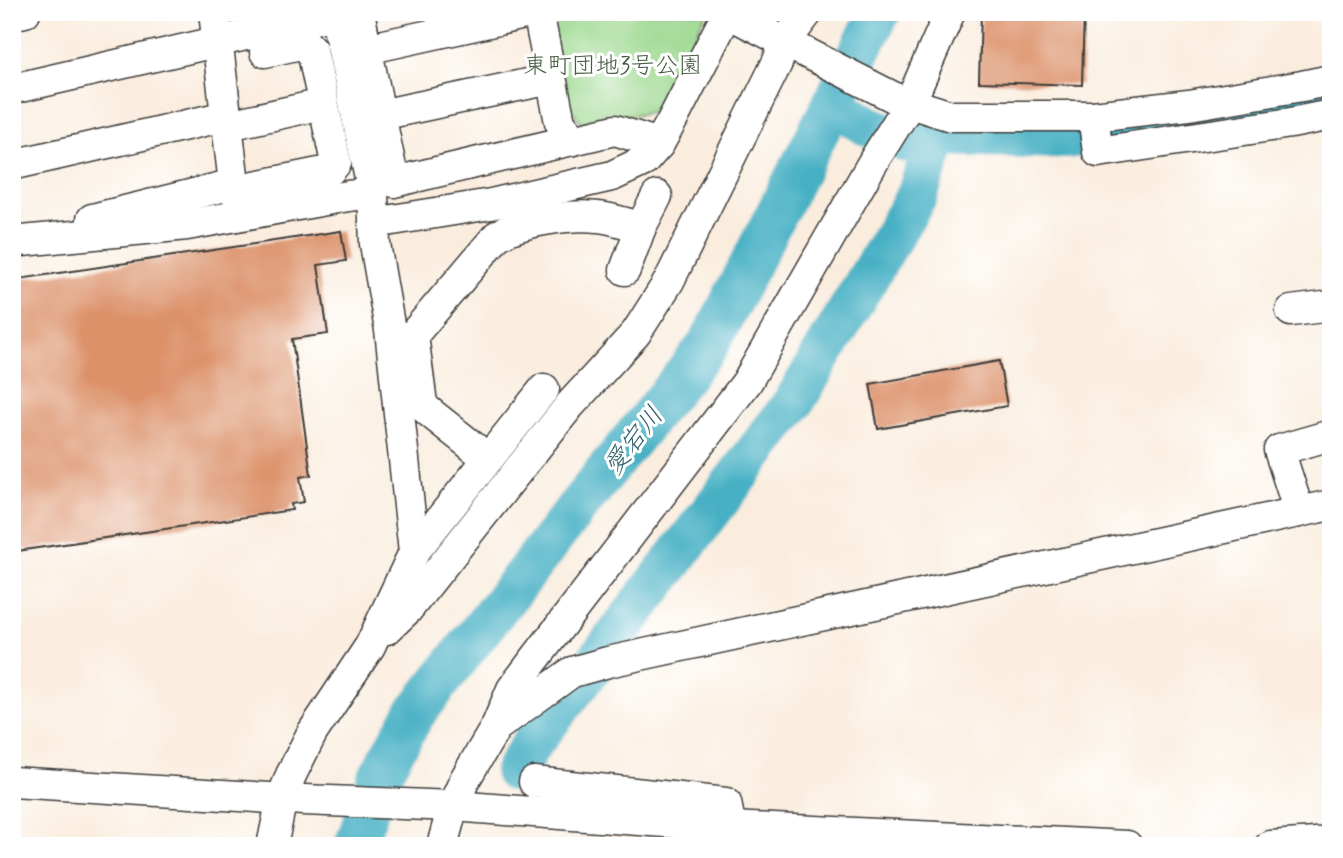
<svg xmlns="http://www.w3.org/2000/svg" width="1343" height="858" font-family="Mynerve,'Klee One',sans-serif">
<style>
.green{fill:#99d68a;stroke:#5a7953;stroke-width:2}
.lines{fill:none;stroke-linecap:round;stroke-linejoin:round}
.river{stroke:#46b0c4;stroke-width:42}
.building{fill:#dc9169}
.minor-casing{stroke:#3d3b39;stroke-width:33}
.minor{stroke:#fff;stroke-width:30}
.labels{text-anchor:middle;stroke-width:6;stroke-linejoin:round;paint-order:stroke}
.park-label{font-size:24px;fill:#485d42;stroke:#fff}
.water-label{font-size:26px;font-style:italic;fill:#2f5f68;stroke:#fff}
</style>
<rect width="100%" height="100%" fill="#fff"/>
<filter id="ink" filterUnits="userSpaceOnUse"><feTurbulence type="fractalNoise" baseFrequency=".0143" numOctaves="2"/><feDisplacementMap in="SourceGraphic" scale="14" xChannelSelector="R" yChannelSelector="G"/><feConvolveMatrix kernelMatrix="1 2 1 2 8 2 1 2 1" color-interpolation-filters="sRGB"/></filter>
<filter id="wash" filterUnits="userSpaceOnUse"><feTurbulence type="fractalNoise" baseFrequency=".00686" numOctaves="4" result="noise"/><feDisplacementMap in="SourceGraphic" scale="28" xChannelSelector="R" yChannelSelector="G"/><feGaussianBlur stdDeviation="1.57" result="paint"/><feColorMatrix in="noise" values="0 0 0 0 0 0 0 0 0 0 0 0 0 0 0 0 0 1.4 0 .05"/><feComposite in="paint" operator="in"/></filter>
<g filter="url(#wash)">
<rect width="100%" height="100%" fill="#faedde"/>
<polygon class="green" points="586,12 707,12 664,96 651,112 581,123 566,101 548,25"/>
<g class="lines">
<g class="river">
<polyline points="833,103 867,125 906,142 939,135 1066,138 1260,115 1331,98"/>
<polyline points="515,771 532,743 613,640 794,402 917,195 939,135"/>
<polyline points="355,846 380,775 414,715 578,506 709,344 880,12"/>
</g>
</g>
<g id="blocks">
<g class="building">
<polygon points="981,12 1084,12 1082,85 979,82"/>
<polygon points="341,231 346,261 318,265 328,334 292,339 311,475 300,477 304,502 291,504 292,510 17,551 12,519 12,280"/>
<polygon points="999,361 1007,406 878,429 870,384"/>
</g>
</g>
</g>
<g filter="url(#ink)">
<use href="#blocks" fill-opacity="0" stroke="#3d3b39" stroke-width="2"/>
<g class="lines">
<defs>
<g id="minor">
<polyline points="214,12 234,184 239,203"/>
<polyline points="359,12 394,182 615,130 659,144"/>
<polyline points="538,12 560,122 574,140"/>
<polyline points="728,13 901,101 910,103 951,116 1093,116 1189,105 1302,86 1331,80"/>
<polyline points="12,15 25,12"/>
<polyline points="366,49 534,12"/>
<polyline points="12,89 307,21 335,13"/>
<polyline points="380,115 551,79"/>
<polyline points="1093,116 1098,152 1291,123 1331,115"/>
<polyline points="228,125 323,104"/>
<polyline points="12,165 226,116"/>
<polyline points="235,190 329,171 336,163 312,50 305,43 265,52"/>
<polyline points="92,219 234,184"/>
<polyline points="374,223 491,204 612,176 644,161 659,144 673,119 728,12"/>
<polyline points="12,242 187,225 348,196 373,193"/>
<polyline points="625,270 641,227 657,196"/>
<polyline points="1291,311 1331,306"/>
<path d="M487 458 428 411 422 404 413 335 497 236C520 221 571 214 598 217 612 218 627 224 641 227"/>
<polyline points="1299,512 1279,450 1331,435"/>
<polyline points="414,552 544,389"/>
<polyline points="387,629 408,609 570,405 636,333 669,281 777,63 785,42 808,12"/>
<polyline points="496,727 512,689 747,382 876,157 910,103 950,12"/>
<polyline points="12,782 304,800 453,806 731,827 1127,846"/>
<polyline points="534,782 726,803 731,827 721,842"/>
<polyline points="272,846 282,798 291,775 312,733 370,646 414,552 390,330 375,244 373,193 335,12"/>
<polyline points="442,846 453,806 465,779 496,727 572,672 608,662 1331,505"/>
<polyline points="1270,846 1331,842"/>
</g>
</defs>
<use href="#minor" class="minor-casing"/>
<use href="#minor" class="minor"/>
</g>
</g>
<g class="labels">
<g class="park-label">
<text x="613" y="73">東町団地3号公園</text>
</g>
<g class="water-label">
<text transform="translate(633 440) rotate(-52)" y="9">愛宕川</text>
</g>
</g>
<rect width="1343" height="858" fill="none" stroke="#fff" stroke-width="42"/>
</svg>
